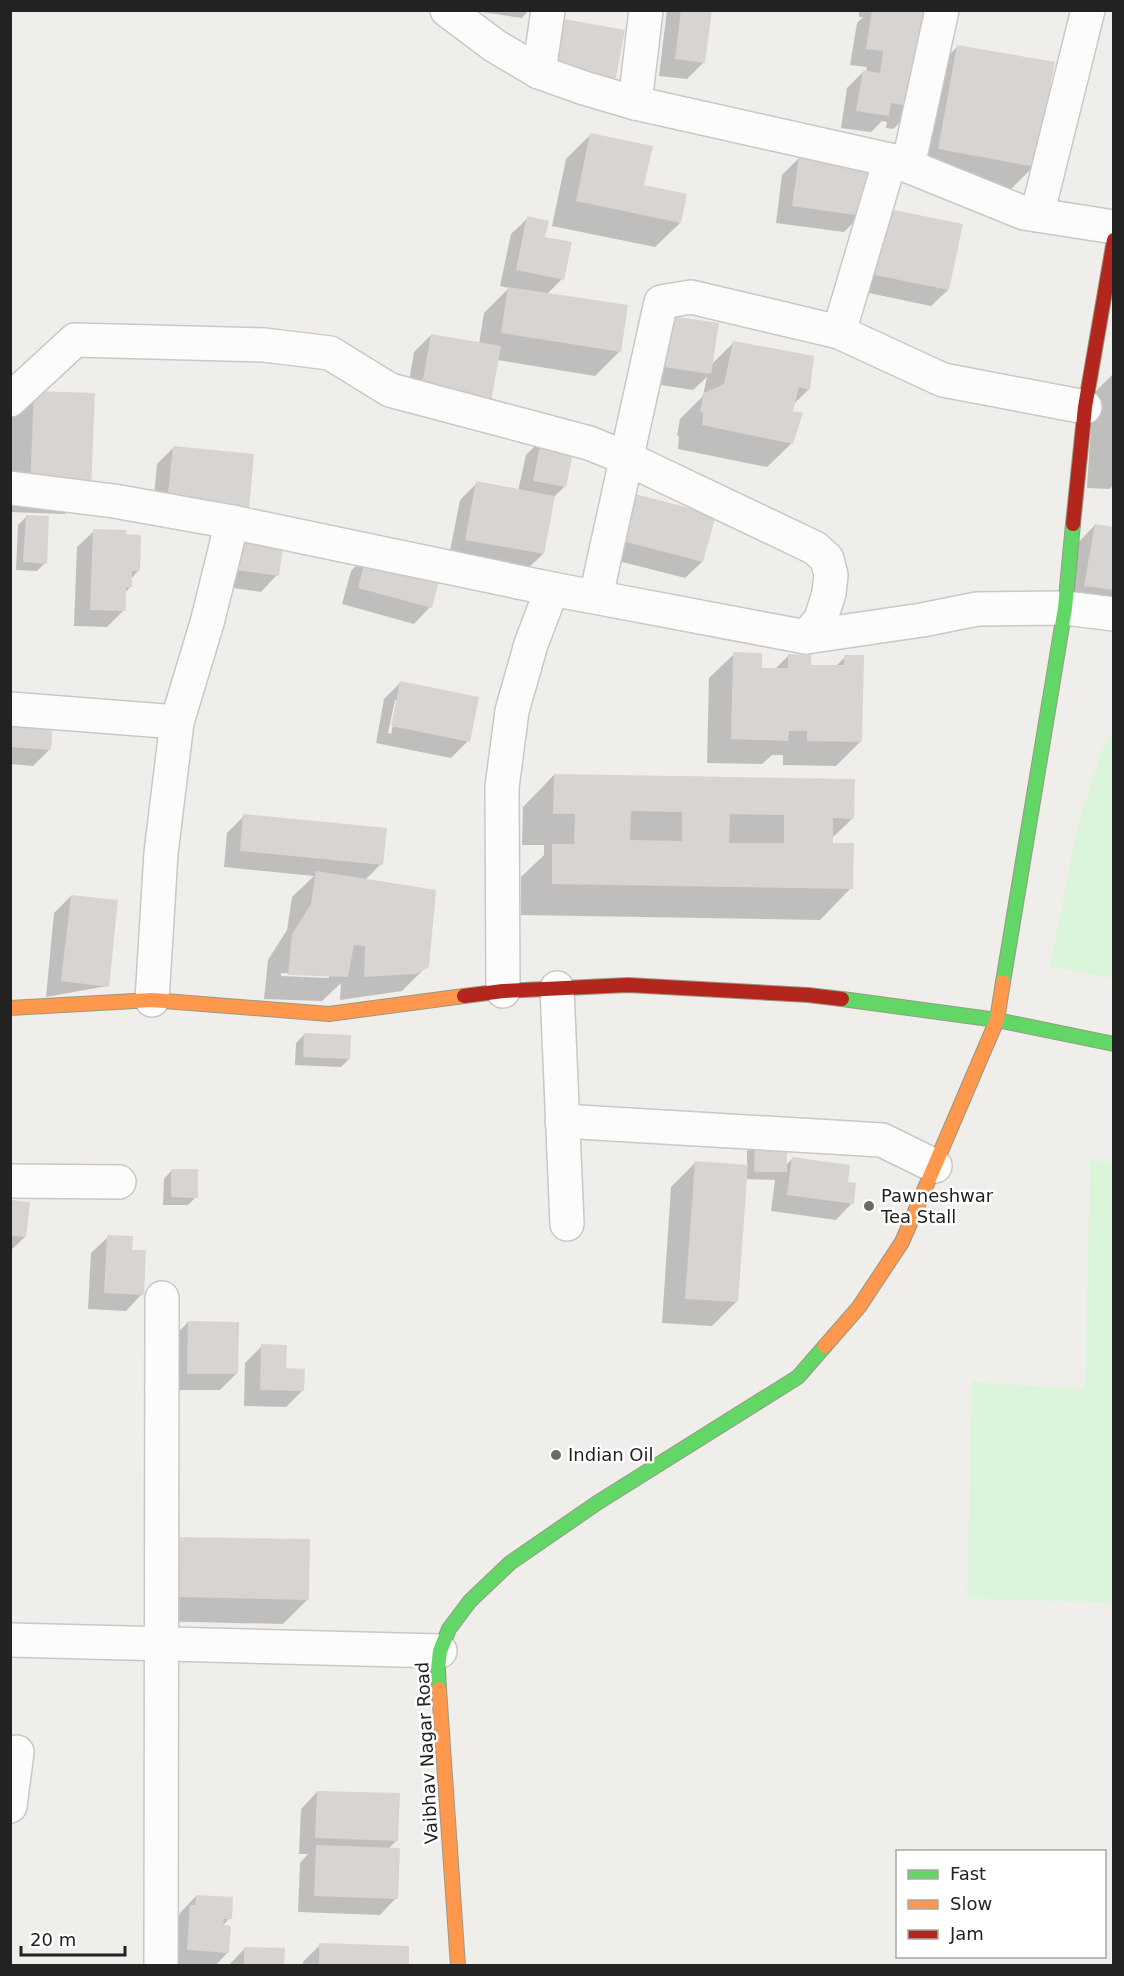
<svg xmlns="http://www.w3.org/2000/svg" width="1124" height="1976" font-family="'DejaVu Sans',sans-serif">
<style>
.park{fill:#daf5da}
.shadow{fill:#0003;fill-rule:evenodd}
.building{fill:#d7d4d2;fill-rule:evenodd}
.lines{fill:none;stroke-linecap:round;stroke-linejoin:round}
.street-casing{stroke:#c9c8c7;stroke-width:36}
.fast-casing{stroke:#999a82;stroke-width:16}
.slow-casing{stroke:#999a82;stroke-width:16}
.jam-casing{stroke:#999a82;stroke-width:16}
.street{stroke:#fdfcfc;stroke-width:33}
.fast{stroke:#63d668;stroke-width:14}
.slow{stroke:#ff974d;stroke-width:14}
.jam{stroke:#b3261e;stroke-width:14}
.poi-dot{fill:#6a6968;stroke:#fff;stroke-width:2}
.labels{text-anchor:middle;stroke-width:5;stroke-linejoin:round;paint-order:stroke}
.poi-label{font-size:18px;fill:#222;stroke:#fff;text-anchor:start}
.street-label{font-size:18px;fill:#222;stroke:#fff}
</style>
<rect width="100%" height="100%" fill="#f0eeeb"/>
<g class="park">
<polygon points="1113,733 1113,978 1050,967 1078,824 1106,739"/>
<polygon points="1090,1160 1113,1162 1113,1603 967,1598 972,1381 1085,1390"/>
</g>
<g class="shadow">
<polygon points="469,10 529,10 522,18"/>
<polygon points="667,10 710,10 704,62 687,79 659,76"/>
<polygon points="859,10 930,10 910,113 893,129 886,128 887,122 882,121 871,132 841,128 847,88 863,72 866,72 867,67 850,65 857,23 863,17 859,17"/>
<polygon points="958,46 1034,166 1009,191 914,173 933,71"/>
<polygon points="590,135 680,223 655,247 552,226 566,159"/>
<polygon points="799,158 860,216 844,232 776,223 782,175"/>
<polygon points="528,218 544,238 562,279 547,294 620,351 595,376 497,360 472,423 404,411 414,352 431,335 479,344 484,313 509,288 500,286 511,234"/>
<polygon points="873,227 948,290 931,306 859,291"/>
<polygon points="649,333 711,365 733,343 809,389 793,405 792,443 767,467 678,449 679,436 677,436 680,419 703,396 707,377 693,390 641,382"/>
<polygon points="1114,373 1114,485 1109,489 1087,488 1093,394"/>
<polygon points="34,392 89,489 65,514 10,512 10,416"/>
<polygon points="543,438 564,487 553,498 543,554 526,570 449,556 460,500 477,483 518,491 526,455"/>
<polygon points="173,448 248,509 152,518 157,464"/>
<polygon points="615,512 702,562 685,578 603,557"/>
<polygon points="26,517 45,563 37,571 16,570 18,525"/>
<polygon points="1095,525 1114,528 1114,618 1060,610 1071,550"/>
<polygon points="94,531 138,571 131,579 130,587 125,593 124,610 107,627 74,626 77,547"/>
<polygon points="225,552 277,575 261,592 220,586"/>
<polygon points="367,555 430,607 414,624 342,604 351,571"/>
<polygon points="734,654 760,669 775,669 789,655 810,666 835,667 845,657 860,742 836,766 783,765 783,755 772,755 762,764 707,763 709,678"/>
<path d="M401 682 468 741 451 758 376 743 384 699ZM395 700H398L391 734 388 733Z"/>
<polygon points="10,718 50,749 33,766 10,764"/>
<polygon points="554,775 853,818 831,839 851,888 820,920 521,915 521,877 544,855 544,845 522,845 523,807"/>
<path d="M244 816 381 864 365 880 427 966 402 991 340 1000 341 983 322 1001 264 999 268 960 287 930 292 897 314 876 224 867 227 833ZM281 973 329 975V978L281 976Z"/>
<polygon points="71,896 107,986 46,997 54,913"/>
<polygon points="304,1035 349,1059 341,1067 295,1065 296,1043"/>
<polygon points="755,1143 786,1165 792,1159 846,1183 852,1203 836,1220 771,1211 775,1180 745,1179 737,1301 712,1326 662,1323 671,1187 696,1162 747,1166 747,1151"/>
<polygon points="172,1170 196,1197 188,1205 163,1205 164,1179"/>
<polygon points="10,1202 25,1237 10,1251"/>
<polygon points="108,1237 131,1251 142,1294 126,1311 88,1309 91,1253"/>
<polygon points="188,1322 236,1374 220,1390 171,1390 172,1339"/>
<polygon points="262,1346 303,1390 286,1407 244,1406 245,1363"/>
<polygon points="152,1563 308,1599 283,1624 151,1621"/>
<polygon points="317,1792 397,1840 388,1849 396,1898 380,1915 298,1912 300,1863 308,1854 299,1854 301,1809"/>
<polygon points="196,1896 230,1918 222,1926 228,1952 215,1966 171,1966 174,1923 179,1917 180,1913"/>
<polygon points="320,1945 407,1966 303,1966 303,1962"/>
<polygon points="245,1948 283,1966 228,1966"/>
</g>
<g class="building">
<polygon points="681,10 712,10 705,63 675,59"/>
<polygon points="872,10 927,12 911,114 902,112 903,105 891,103 889,116 856,111 863,70 880,73 883,51 866,49"/>
<polygon points="564,19 625,30 615,82 555,70"/>
<polygon points="957,45 1055,62 1035,167 938,149"/>
<polygon points="590,133 653,146 644,185 687,194 681,223 576,201"/>
<polygon points="799,156 869,166 862,216 792,206"/>
<polygon points="889,209 963,224 949,290 875,275"/>
<polygon points="527,216 549,221 545,237 572,242 564,280 516,270"/>
<polygon points="508,287 628,305 621,352 501,333"/>
<polygon points="665,315 719,323 711,374 657,366"/>
<polygon points="431,334 501,346 490,407 420,395"/>
<polygon points="733,341 814,356 810,390 799,387 793,411 803,413 793,444 702,425 703,412 700,412 704,393 724,384"/>
<polygon points="34,391 95,393 91,490 30,488"/>
<polygon points="542,436 575,443 566,487 533,481"/>
<polygon points="173,446 254,454 249,509 167,502"/>
<polygon points="476,481 555,496 544,554 465,540"/>
<polygon points="631,493 716,515 703,562 619,540"/>
<polygon points="26,515 49,516 47,564 23,562"/>
<polygon points="1095,524 1114,527 1114,590 1084,586"/>
<polygon points="93,529 126,530 126,534 141,535 140,571 132,571 132,587 126,587 126,611 90,610"/>
<polygon points="241,534 284,541 279,576 235,570"/>
<polygon points="367,553 441,573 432,608 358,588"/>
<polygon points="733,652 762,653 762,668 788,668 788,654 811,655 811,665 844,665 844,655 864,655 862,742 807,741 807,731 789,731 788,741 731,739"/>
<polygon points="400,681 479,697 470,742 391,726"/>
<polygon points="10,716 53,720 51,750 10,747"/>
<path d="M554 774 855 779 854 819 833 818V843H854L853 889 552 884V844H574L575 814H553ZM631 811 682 812V841L630 840ZM730 814 784 815V843H729Z"/>
<polygon points="243,814 387,828 383,865 240,851"/>
<polygon points="316,871 436,890 429,967 416,974 364,977 365,946 354,945 348,977 288,975 292,934 311,904"/>
<polygon points="71,895 118,900 109,987 61,981"/>
<polygon points="304,1033 351,1035 350,1059 303,1057"/>
<polygon points="755,1141 787,1142 787,1172 754,1172"/>
<polygon points="792,1157 850,1165 848,1182 856,1183 854,1204 787,1195"/>
<polygon points="695,1161 748,1165 738,1302 685,1299"/>
<polygon points="171,1169 198,1169 198,1198 171,1197"/>
<polygon points="10,1200 30,1202 26,1237 10,1236"/>
<polygon points="107,1235 133,1236 132,1250 146,1250 144,1295 104,1293"/>
<polygon points="188,1321 239,1322 238,1374 187,1374"/>
<polygon points="261,1344 287,1345 286,1368 305,1369 304,1391 260,1390"/>
<polygon points="176,1537 310,1539 309,1600 175,1597"/>
<polygon points="317,1791 400,1793 398,1841 315,1838"/>
<polygon points="316,1845 400,1848 398,1899 314,1896"/>
<polygon points="196,1895 233,1897 232,1919 224,1919 223,1925 231,1926 229,1953 187,1950 190,1905 195,1905"/>
<polygon points="319,1943 409,1946 409,1966 319,1966"/>
<polygon points="244,1947 285,1948 284,1966 244,1966"/>
</g>
<g class="lines">
<defs>
<g id="street">
<polyline points="447,10 495,46 539,72 584,88 635,103 890,160 908,166 1024,213 1114,227"/>
<polyline points="539,72 548,10"/>
<polyline points="635,103 646,10"/>
<polyline points="908,166 942,10"/>
<polyline points="1037,215 1088,10"/>
<polyline points="839,332 890,160"/>
<polyline points="10,400 75,340 264,345 330,353 390,390 589,443 626,458 815,548 827,559 831,575 829,593 821,619 806,637"/>
<polyline points="10,488 114,501 232,522 552,589 806,637 922,620 977,609 1065,608 1114,614"/>
<polyline points="596,596 661,302 691,297 839,332 943,380 1085,407"/>
<polyline points="10,709 177,722"/>
<polyline points="557,988 567,1224"/>
<polyline points="503,991 502,787 512,711 531,644 552,589"/>
<polyline points="152,1000 161,853 177,722 207,623 232,522"/>
<polyline points="562,1121 882,1140 935,1166"/>
<polyline points="10,1181 119,1182"/>
<polyline points="10,1640 440,1651"/>
<polyline points="10,1806 17,1752"/>
<polyline points="161,1966 162,1298"/>
</g>
<g id="fast">
<polyline points="1003,982 1065,608 1073,524"/>
<polyline points="842,999 997,1020 1114,1044"/>
<polyline points="439,1689 438,1669 440,1651 449,1629 470,1601 510,1563 597,1503 798,1377 825,1346"/>
</g>
<g id="slow">
<polyline points="10,1008 152,1000 329,1014 464,996"/>
<polyline points="825,1346 859,1307 902,1242 997,1020 1003,982"/>
<polyline points="439,1689 458,1966"/>
</g>
<g id="jam">
<polyline points="1073,524 1085,407 1114,240"/>
<polyline points="464,996 503,991 628,985 808,995 842,999"/>
</g>
</defs>
<use href="#street" class="street-casing"/>
<use href="#fast" class="fast-casing"/>
<use href="#slow" class="slow-casing"/>
<use href="#jam" class="jam-casing"/>
<use href="#street" class="street"/>
<use href="#fast" class="fast"/>
<use href="#slow" class="slow"/>
<use href="#jam" class="jam"/>
</g>
<g class="poi-dot">
<circle cx="869" cy="1206" r="6"/>
<circle cx="556" cy="1455" r="6"/>
</g>
<g class="labels">
<g class="poi-label">
<text x="881" y="1202">Pawneshwar<tspan x="881" dy="21">Tea Stall</tspan></text>
<text x="568" y="1461">Indian Oil</text>
</g>
<g class="street-label">
<text transform="translate(427 1753) rotate(-93)" y="6">Vaibhav Nagar Road</text>
</g>
</g>
<rect width="1124" height="1976" fill="none" stroke="#222222" stroke-width="24"/>
<rect x="896" y="1850" width="210" height="108" fill="#ffffff" stroke="#a7a7a7" stroke-width="1.5"/>
<rect x="908" y="1870" width="30" height="9" fill="#63d668" stroke="#a7a7a7" stroke-width="1.5"/>
<text x="950" y="1880" font-size="18" fill="#222222">Fast</text>
<rect x="908" y="1900" width="30" height="9" fill="#ff974d" stroke="#a7a7a7" stroke-width="1.5"/>
<text x="950" y="1910" font-size="18" fill="#222222">Slow</text>
<rect x="908" y="1930" width="30" height="9" fill="#b3261e" stroke="#a7a7a7" stroke-width="1.5"/>
<text x="950" y="1940" font-size="18" fill="#222222">Jam</text>
<path d="M21 1946v9h104v-9" fill="none" stroke="#222222" stroke-width="3"/>
<text x="30" y="1946" font-size="18" fill="#222222" stroke="#ffffff" stroke-width="4.5" paint-order="stroke">20 m</text>
</svg>
